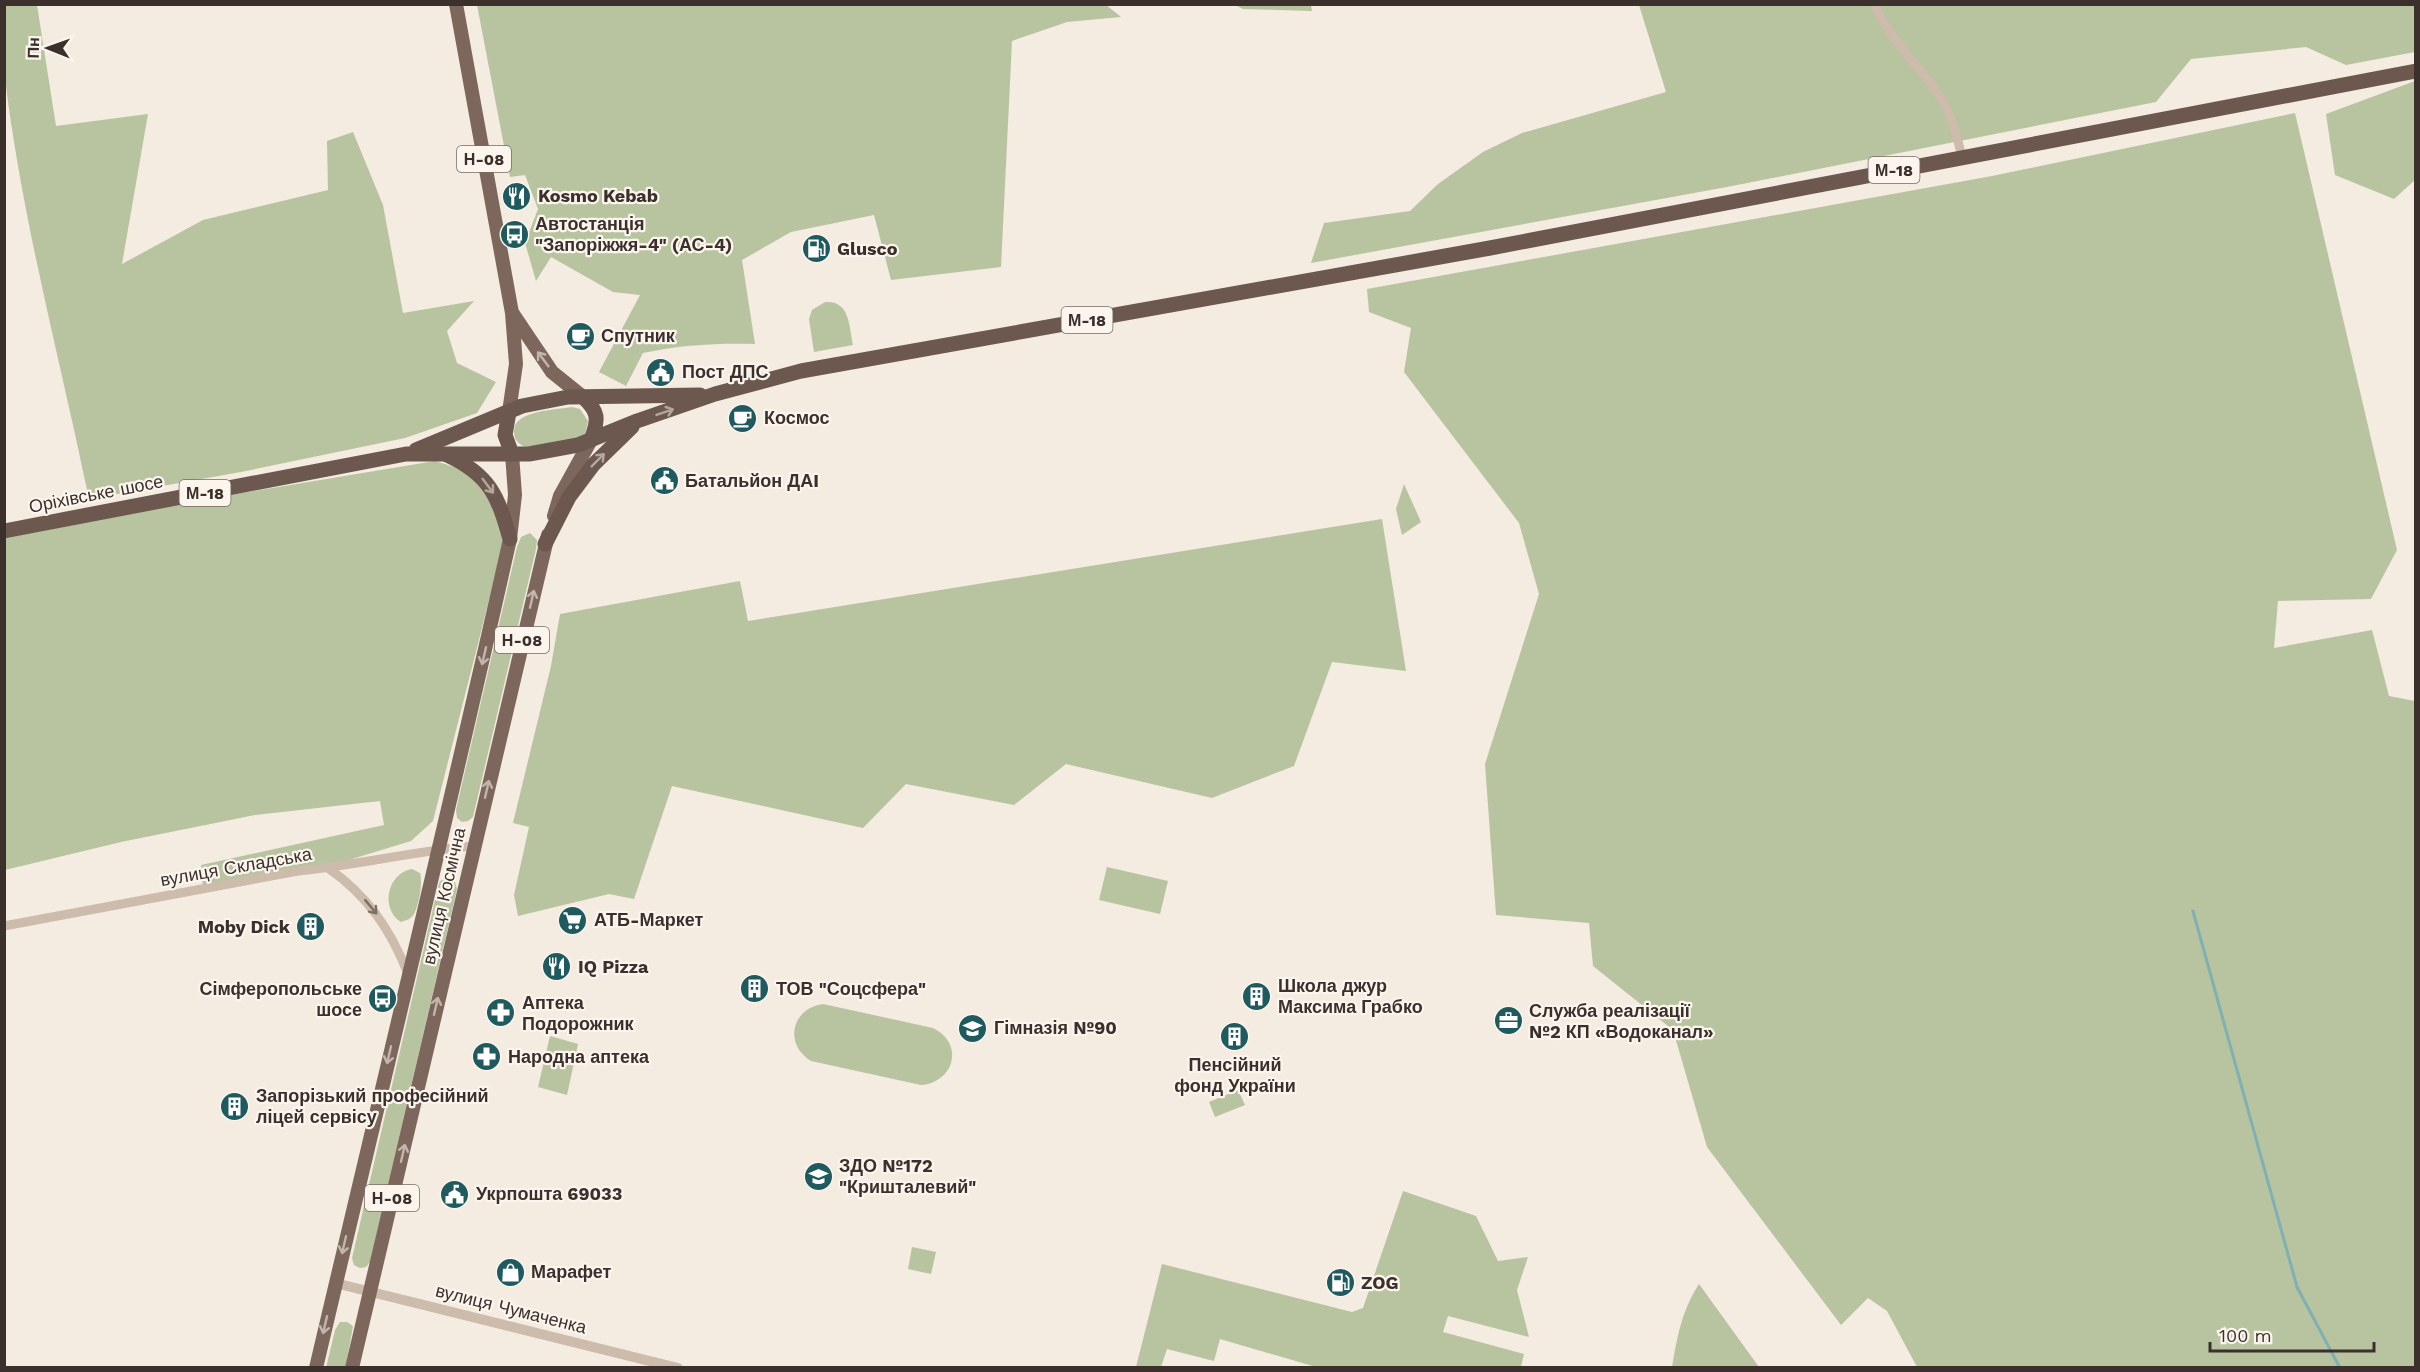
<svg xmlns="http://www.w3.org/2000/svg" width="2420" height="1372" font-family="'Work Sans',sans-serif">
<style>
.green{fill:#b8c4a0}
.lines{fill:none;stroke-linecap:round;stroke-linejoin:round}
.stream{stroke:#7fb0b2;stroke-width:3}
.minor{stroke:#cdbbac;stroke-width:9}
.tertiary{stroke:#cdbbac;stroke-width:10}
.primary{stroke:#7d675c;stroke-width:14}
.trunk{stroke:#6c584f;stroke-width:15}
.oneway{stroke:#c2b5ac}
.oneway2{stroke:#b4a69e}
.oneway3{stroke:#7d6f65}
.labels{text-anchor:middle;stroke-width:4.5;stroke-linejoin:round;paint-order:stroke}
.shield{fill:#fbf5ee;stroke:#756b66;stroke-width:1.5}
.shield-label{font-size:16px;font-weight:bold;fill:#3b302b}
.poi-label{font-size:18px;font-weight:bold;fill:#3b302b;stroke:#fbf5ee;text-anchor:start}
.street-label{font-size:18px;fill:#3b302b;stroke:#fbf5ee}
</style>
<rect width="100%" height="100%" fill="#f4ebe1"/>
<g class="green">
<path d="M1105 4 1121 17 1067 22 1012 41 1001 267 891 280 874 215 791 232 742 260 755 344C717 343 680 345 643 353L626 386 599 372 640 295 613 292 551 257 536 281 525 243 538 209 525 175 510 177 477 5Z"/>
<path d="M4 5H37L56 126 148 114 122 264 203 220 328 190 327 141 353 132 383 205 403 313 474 301 447 331 457 363 496 382 477 413 405 438 241 472 89 499C60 359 22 220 5 78 2 54 4 28 4 5Z"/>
<polygon points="1235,5 1311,5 1312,11 1243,9"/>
<polygon points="1639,5 2415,5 2415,52 2346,65 2306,47 2191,59 2156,102 1727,187 1311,263 1324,223 1410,211 1438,184 1483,152 1522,133 1666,92"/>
<polygon points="2415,81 2415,180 2394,199 2335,175 2326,114"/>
<polygon points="2295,113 2397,550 2371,599 2278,601 2274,648 2372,630 2389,696 2415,701 2415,1367 1917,1367 1887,1311 1868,1298 1841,1325 1707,1147 1673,1030 1593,966 1589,923 1496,915 1485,764 1539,594 1519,523 1404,372 1411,328 1369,312 1367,289 1992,176"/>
<path d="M825 302C850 300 849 326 853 345L814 352 809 319 812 310Z"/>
<path d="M572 407 580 409 588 421 585 435 579 440 525 447C519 444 514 440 514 432 513 410 556 410 572 407Z"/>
<path d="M435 461C465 470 489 479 500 512 503 521 502 535 503 545L433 821 411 841 339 863 203 889 201 865 384 825 380 801 255 815 121 842 5 870V532Z"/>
<polygon points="1404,484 1421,522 1402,535 1396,509"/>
<polygon points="1382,519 1406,671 1332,662 1294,766 1212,798 1066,764 1014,805 906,784 863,828 672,786 634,899 609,894 518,916 514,895 529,827 513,823 551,666 560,614 740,581 748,621"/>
<polygon points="530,533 537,540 536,549 473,817 468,821 462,822 457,818 456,810 517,547 521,537"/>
<polygon points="1107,867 1168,881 1160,914 1099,900"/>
<path d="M412 869 420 873C423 883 419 905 414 914 411 919 407 920 401 922 380 909 387 873 412 869Z"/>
<polygon points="447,878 455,882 457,889 370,1262 366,1267 360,1268 354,1265 352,1258 438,887 440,881"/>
<path d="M823 1004 933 1028C965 1044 954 1082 921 1085L811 1061C783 1044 792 1008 823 1004Z"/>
<polygon points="550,1036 578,1044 567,1095 538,1087"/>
<polygon points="1238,1090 1245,1105 1215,1117 1209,1102"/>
<polygon points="1403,1191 1476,1216 1498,1261 1528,1257 1517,1290 1529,1337 1448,1316 1443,1332 1524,1354 1521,1367 1316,1367 1220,1339 1214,1361 1167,1349 1161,1367 1136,1367 1162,1264 1352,1312 1363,1308"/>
<polygon points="912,1247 936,1252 931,1274 908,1269"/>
<path d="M1699 1284 1759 1367H1672C1677 1337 1682 1310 1699 1284Z"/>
<polygon points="340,1322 347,1322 353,1326 346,1367 326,1368 335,1330"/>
</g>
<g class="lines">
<polyline class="stream" points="2193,911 2297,1287 2340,1368"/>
<g class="minor">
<path d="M1874 4C1890 41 1922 67 1942 100 1953 118 1957 137 1962 157"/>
<path d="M328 868C367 895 391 930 408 974"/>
<path d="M4 926 298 871C357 865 415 851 474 846"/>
</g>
<polyline class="tertiary" points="335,1283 678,1368"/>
<g class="primary">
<polyline points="456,4 512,313 516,364 509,412"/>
<polyline points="513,314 552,372 583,397"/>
<polyline points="554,516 560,496 591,440"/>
<path d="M316 1368C381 1091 448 816 510 539L515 495 512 454"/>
<polyline points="352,1368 548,535"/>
</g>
<g class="trunk">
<path d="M583 397C599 412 599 419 591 440"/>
<polyline points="509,412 505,435 512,454"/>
<polyline points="416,450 522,406 568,397 700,395"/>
<path d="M447 455C490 475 498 496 510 539"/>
<polyline points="4,531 406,454 529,454 578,445 637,421 715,394 801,371 1490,248 2416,71"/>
<polyline points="545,544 569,497 593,465 632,427"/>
</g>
</g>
<defs><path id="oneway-shaft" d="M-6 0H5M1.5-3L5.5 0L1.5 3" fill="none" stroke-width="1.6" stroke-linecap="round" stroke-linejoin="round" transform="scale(1.5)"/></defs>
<g class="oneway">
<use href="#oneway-shaft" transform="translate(543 359) rotate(-127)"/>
<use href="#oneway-shaft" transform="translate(532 599) rotate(-77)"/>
<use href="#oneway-shaft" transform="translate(484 656) rotate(103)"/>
<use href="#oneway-shaft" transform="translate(487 789) rotate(-77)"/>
<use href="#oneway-shaft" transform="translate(436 1006) rotate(-77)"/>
<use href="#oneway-shaft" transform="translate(389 1055) rotate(103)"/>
<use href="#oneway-shaft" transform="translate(403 1153) rotate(-77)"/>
<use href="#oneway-shaft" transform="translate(344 1245) rotate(103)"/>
<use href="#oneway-shaft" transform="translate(325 1325) rotate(103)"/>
</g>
<g class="oneway2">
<use href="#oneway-shaft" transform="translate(665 412) rotate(-19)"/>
<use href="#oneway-shaft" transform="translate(598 460) rotate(-45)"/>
<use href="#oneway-shaft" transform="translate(488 486) rotate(53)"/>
</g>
<use class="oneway3" href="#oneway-shaft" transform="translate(371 907) rotate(50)"/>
<defs>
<symbol id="restaurant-disc" viewBox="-11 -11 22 22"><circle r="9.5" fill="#1f5a5e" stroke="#fbf5ee"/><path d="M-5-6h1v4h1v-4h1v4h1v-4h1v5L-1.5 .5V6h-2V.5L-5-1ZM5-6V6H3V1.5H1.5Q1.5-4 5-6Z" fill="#fff"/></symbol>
<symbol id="bus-disc" viewBox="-11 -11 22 22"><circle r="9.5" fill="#1f5a5e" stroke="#fbf5ee"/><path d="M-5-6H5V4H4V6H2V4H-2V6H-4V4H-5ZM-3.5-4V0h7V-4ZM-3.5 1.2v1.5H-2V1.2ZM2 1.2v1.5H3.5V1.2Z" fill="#fff"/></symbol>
<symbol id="fuel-disc" viewBox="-11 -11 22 22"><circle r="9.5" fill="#1f5a5e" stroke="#fbf5ee"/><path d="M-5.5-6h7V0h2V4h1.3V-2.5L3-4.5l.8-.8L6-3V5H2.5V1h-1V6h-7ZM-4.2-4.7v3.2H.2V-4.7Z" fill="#fff"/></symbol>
<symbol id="cafe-disc" viewBox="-11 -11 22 22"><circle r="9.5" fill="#1f5a5e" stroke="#fbf5ee"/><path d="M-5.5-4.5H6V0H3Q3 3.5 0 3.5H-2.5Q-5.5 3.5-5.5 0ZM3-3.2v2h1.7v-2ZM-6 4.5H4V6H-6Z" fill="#fff"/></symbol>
<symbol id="civic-disc" viewBox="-11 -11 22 22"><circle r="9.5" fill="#1f5a5e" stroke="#fbf5ee"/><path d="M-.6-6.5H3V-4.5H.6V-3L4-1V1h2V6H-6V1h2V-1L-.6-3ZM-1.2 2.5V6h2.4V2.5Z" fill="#fff"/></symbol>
<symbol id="supermarket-disc" viewBox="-11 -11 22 22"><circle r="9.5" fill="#1f5a5e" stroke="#fbf5ee"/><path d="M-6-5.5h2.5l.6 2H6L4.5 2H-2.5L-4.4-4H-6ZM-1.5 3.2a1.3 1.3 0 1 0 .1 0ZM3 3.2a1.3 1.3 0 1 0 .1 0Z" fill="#fff"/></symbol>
<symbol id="building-disc" viewBox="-11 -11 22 22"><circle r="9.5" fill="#1f5a5e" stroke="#fbf5ee"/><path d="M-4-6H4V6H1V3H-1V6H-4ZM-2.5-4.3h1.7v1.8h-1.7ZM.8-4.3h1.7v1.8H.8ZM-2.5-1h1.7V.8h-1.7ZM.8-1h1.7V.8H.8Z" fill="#fff"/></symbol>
<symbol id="pharmacy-disc" viewBox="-11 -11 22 22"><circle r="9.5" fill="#1f5a5e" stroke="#fbf5ee"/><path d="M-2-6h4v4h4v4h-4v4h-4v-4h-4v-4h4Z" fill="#fff"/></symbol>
<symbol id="office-disc" viewBox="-11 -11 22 22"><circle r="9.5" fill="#1f5a5e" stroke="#fbf5ee"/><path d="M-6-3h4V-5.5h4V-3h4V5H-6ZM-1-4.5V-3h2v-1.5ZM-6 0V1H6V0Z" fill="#fff"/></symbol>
<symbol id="school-disc" viewBox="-11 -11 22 22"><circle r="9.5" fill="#1f5a5e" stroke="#fbf5ee"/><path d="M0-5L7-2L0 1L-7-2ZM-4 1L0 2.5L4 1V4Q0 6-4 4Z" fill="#fff"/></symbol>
<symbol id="shop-disc" viewBox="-11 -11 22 22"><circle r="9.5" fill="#1f5a5e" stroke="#fbf5ee"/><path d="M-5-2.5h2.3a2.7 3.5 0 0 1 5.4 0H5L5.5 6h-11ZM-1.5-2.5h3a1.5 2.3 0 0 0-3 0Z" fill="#fff"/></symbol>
</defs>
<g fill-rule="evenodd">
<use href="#restaurant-disc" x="500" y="180" width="33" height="33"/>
<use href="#bus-disc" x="498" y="218" width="33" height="33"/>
<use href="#fuel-disc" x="800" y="232" width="33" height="33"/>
<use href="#cafe-disc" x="564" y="320" width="33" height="33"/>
<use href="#civic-disc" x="644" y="356" width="33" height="33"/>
<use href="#cafe-disc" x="726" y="402" width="33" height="33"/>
<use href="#civic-disc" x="648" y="464" width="33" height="33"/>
<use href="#supermarket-disc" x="556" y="904" width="33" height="33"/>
<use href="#building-disc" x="294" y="910" width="33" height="33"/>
<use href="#restaurant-disc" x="540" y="950" width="33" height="33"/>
<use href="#building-disc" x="738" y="972" width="33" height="33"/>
<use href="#building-disc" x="1240" y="980" width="33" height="33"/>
<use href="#bus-disc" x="366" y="982" width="33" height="33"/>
<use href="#pharmacy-disc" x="484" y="996" width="33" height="33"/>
<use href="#office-disc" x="1492" y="1004" width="33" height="33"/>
<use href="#school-disc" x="956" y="1012" width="33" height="33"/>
<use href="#building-disc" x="1218" y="1020" width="33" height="33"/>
<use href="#pharmacy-disc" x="470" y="1040" width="33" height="33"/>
<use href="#building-disc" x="218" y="1090" width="33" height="33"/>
<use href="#school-disc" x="802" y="1160" width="33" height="33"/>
<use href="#civic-disc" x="438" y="1178" width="33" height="33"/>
<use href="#shop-disc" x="494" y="1256" width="33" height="33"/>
<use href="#fuel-disc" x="1324" y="1266" width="33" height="33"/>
</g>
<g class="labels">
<g class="shield">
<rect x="457" y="146" width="54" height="26" rx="4.5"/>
<rect x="1868.5" y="157" width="51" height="26" rx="4.5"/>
<rect x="1061.5" y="307" width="51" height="26" rx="4.5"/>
<rect x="179.5" y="480" width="51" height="26" rx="4.5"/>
<rect x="495" y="627" width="54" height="26" rx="4.5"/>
<rect x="365" y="1185" width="54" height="26" rx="4.5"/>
</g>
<g class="shield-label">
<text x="484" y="165">Н-08</text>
<text x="1894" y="176">М-18</text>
<text x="1087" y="326">М-18</text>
<text x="205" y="499">М-18</text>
<text x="522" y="646">Н-08</text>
<text x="392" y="1204">Н-08</text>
</g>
<g class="poi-label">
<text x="538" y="202">Kosmo Kebab</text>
<text x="535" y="230">Автостанція<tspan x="535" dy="21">"Запоріжжя-4" (АС-4)</tspan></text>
<text x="837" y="255">Glusco</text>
<text x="601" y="342">Спутник</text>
<text x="682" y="378">Пост ДПС</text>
<text x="764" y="424">Космос</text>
<text x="685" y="487">Батальйон ДАI</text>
<text x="594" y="926">АТБ-Маркет</text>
<text x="290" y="933" text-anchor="end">Moby Dick</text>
<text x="578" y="973">IQ Pizza</text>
<text x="1278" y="992">Школа джур<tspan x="1278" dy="21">Максима Грабко</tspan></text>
<text x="362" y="995" text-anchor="end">Сімферопольське<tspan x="362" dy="21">шосе</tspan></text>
<text x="776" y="995">ТОВ "Соцсфера"</text>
<text x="522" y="1009">Аптека<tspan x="522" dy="21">Подорожник</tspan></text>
<text x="1529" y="1017">Служба реалізації<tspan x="1529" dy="21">№2 КП «Водоканал»</tspan></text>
<text x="994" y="1034">Гімназія №90</text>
<text x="508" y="1063">Народна аптека</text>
<text x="1235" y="1071" text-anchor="middle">Пенсійний<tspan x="1235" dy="21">фонд України</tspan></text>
<text x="256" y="1102">Запорізький професійний<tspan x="256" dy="21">ліцей сервісу</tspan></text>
<text x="839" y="1172">ЗДО №172<tspan x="839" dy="21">"Кришталевий"</tspan></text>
<text x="476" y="1200">Укрпошта 69033</text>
<text x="531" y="1278">Марафет</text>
<text x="1361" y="1289">ZOG</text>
</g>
<g class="street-label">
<text transform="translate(96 494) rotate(-11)" y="6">Оріхівське шосе</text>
<text transform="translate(236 867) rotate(-10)" y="6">вулиця Складська</text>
<text transform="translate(444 896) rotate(-77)" y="6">вулиця Космічна</text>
<text transform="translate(511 1309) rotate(14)" y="6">вулиця Чумаченка</text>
</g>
</g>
<rect width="2420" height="1372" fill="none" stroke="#3b302b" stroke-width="12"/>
<g transform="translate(48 48) rotate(271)" stroke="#fbf5ee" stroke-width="4.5" paint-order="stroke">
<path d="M0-4.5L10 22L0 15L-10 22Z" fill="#3b302b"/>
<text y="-9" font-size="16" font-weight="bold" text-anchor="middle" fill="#3b302b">Пн</text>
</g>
<path d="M2210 1342v9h164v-9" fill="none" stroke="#3b302b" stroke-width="3"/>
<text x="2219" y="1342" font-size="18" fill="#3b302b" stroke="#fbf5ee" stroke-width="4.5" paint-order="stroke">100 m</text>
</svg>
